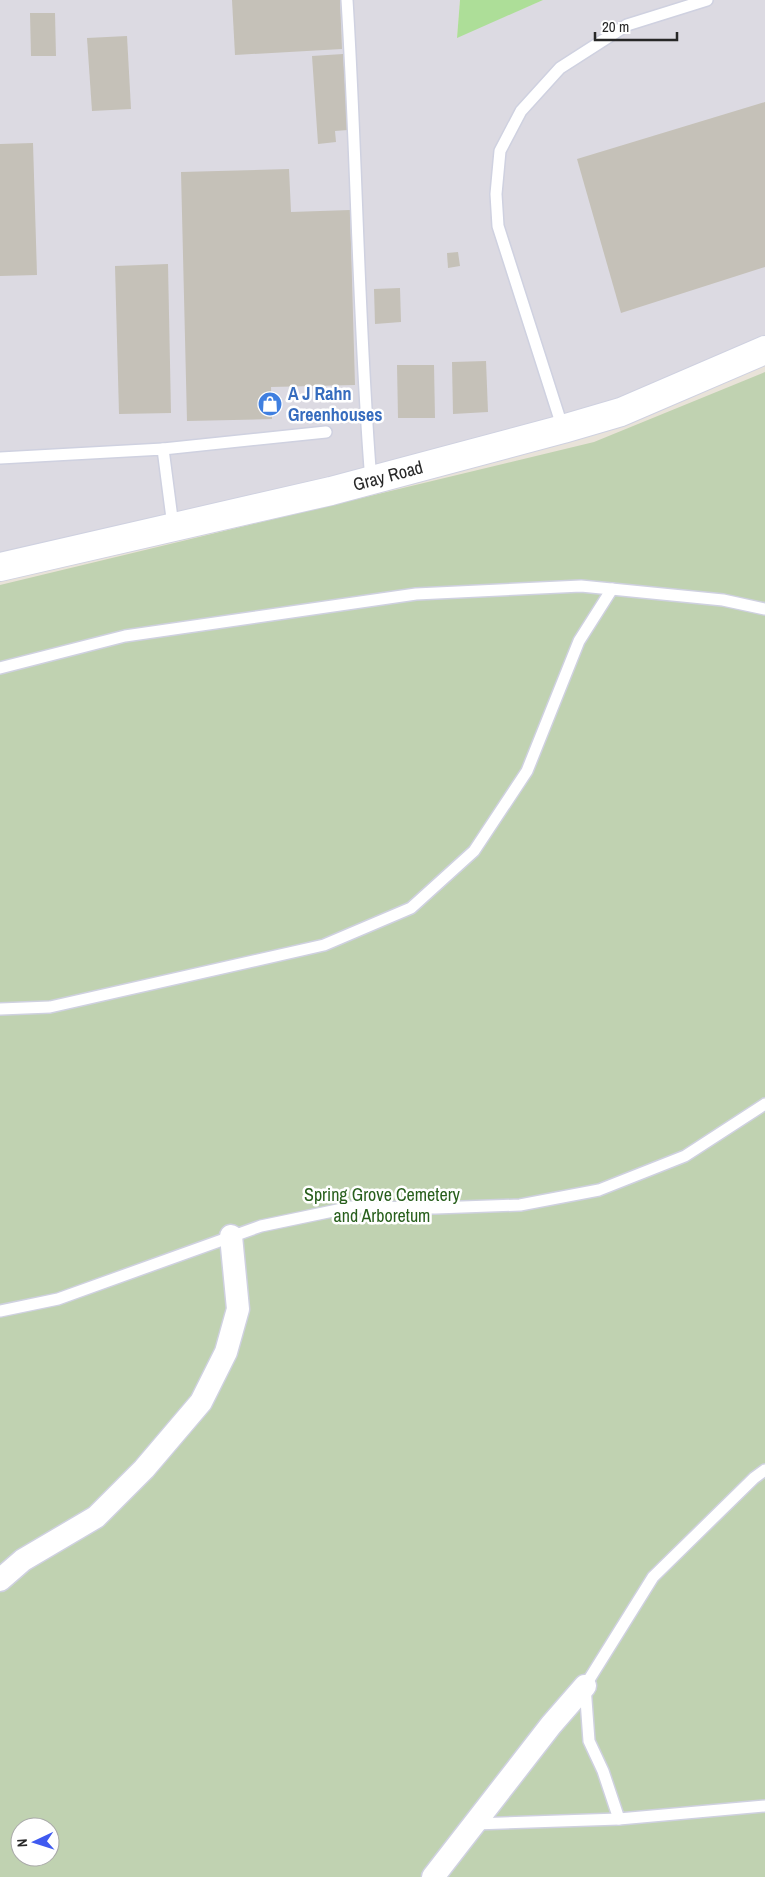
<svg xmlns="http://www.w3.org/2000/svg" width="765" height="1877" font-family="'Archivo Narrow',sans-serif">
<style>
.industrial{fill:#dcdae2}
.green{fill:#adde98}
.cemetery{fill:#c0d2b1;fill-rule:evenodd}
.building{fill:#c5c1b8}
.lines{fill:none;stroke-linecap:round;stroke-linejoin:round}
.lane-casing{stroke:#cfd1e0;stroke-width:14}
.street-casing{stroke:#cfd1e0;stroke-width:25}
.secondary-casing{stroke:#cfd1e0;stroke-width:30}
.lane{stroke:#fff;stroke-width:11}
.street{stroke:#fff;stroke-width:22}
.secondary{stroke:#fff;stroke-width:28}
.labels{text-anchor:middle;stroke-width:5;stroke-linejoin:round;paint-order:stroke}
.shop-label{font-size:18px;font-weight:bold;fill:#366cbe;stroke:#fff;text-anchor:start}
.street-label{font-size:18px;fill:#272727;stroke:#fff}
.park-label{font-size:18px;fill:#285f1c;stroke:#fff}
</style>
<rect width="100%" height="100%" fill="#e9e3d9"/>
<polygon class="industrial" points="0,0 460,0 457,37 543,0 765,0 765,350 621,412 0,567"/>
<polygon class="green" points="460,0 543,0 457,38"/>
<path class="cemetery" d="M765 372V1877H0V585L594 442ZM20 1827H50V1857H20Z"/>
<g class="building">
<polygon points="232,0 340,0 342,49 235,55"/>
<polygon points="30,13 55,13 56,56 31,56"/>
<polygon points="127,36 131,109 92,111 87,38"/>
<polygon points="343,54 348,130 335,131 336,142 318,144 312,56"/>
<polygon points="765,102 765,267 621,313 577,159"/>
<polygon points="33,143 37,275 0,276 0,144"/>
<polygon points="289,169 291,212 350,210 355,385 271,387 272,419 187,421 181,172"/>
<polygon points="458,252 460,266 448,268 447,253"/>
<polygon points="168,264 171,413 119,414 115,266"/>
<polygon points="400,288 401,322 375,324 374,289"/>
<polygon points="486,361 488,412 453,414 452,362"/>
<polygon points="397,365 434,365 435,418 398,418"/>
</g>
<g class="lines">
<defs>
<g id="lane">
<path d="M347 0C357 160 358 321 371 481"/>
<polyline points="563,429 498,226 496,194 500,151 521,111 560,68 627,25 707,0"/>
<polyline points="163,449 326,432"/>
<polyline points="0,458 163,449 173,526"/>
<polyline points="0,668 125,636 416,594 581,586 723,600 765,609"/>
<polyline points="0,1009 50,1007 324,945 411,908 474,851 527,771 579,641 612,589"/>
<polyline points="0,1311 58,1299 261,1226 352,1207 435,1208 520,1205 599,1190 685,1156 765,1104"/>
<polyline points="765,1470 754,1478 653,1577 585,1686 589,1741 603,1771 619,1819 765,1806"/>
<polyline points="475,1824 619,1819"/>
</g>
<g id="street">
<polyline points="0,1580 23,1560 96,1517 144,1469 201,1402 226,1352 238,1309 231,1236"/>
<polyline points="433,1877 551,1725 585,1686"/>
</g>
<polyline id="secondary" points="0,567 331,491 563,429 621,412 765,350"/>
</defs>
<use href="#lane" class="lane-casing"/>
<use href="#street" class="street-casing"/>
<use href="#secondary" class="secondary-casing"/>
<use href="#lane" class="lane"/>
<use href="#street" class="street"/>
<use href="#secondary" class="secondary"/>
</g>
<defs>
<symbol id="shop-disc" viewBox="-11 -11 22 22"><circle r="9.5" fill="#3f7fe0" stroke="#fff"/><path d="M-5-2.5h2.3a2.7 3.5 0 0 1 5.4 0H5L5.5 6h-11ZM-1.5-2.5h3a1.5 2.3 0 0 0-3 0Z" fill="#fff"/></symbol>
</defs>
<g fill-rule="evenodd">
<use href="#shop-disc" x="256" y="390" width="28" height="28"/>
</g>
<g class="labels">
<g class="shop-label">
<text x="288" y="400">A J Rahn<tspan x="288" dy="21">Greenhouses</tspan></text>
</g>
<g class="street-label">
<text transform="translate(388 476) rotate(-15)" y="6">Gray Road</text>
</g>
<g class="park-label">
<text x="382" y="1201">Spring Grove Cemetery<tspan x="382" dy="21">and Arboretum</tspan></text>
</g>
</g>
<g transform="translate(35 1842) rotate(266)"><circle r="24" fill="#ffffff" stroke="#a9a9a9"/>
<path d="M0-4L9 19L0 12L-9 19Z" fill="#3f5af0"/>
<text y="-8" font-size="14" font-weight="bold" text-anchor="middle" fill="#272727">N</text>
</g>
<path d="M595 32v8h82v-8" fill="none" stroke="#272727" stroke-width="2.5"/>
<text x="602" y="32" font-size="15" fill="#272727" stroke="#ffffff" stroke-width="4" paint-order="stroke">20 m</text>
</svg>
